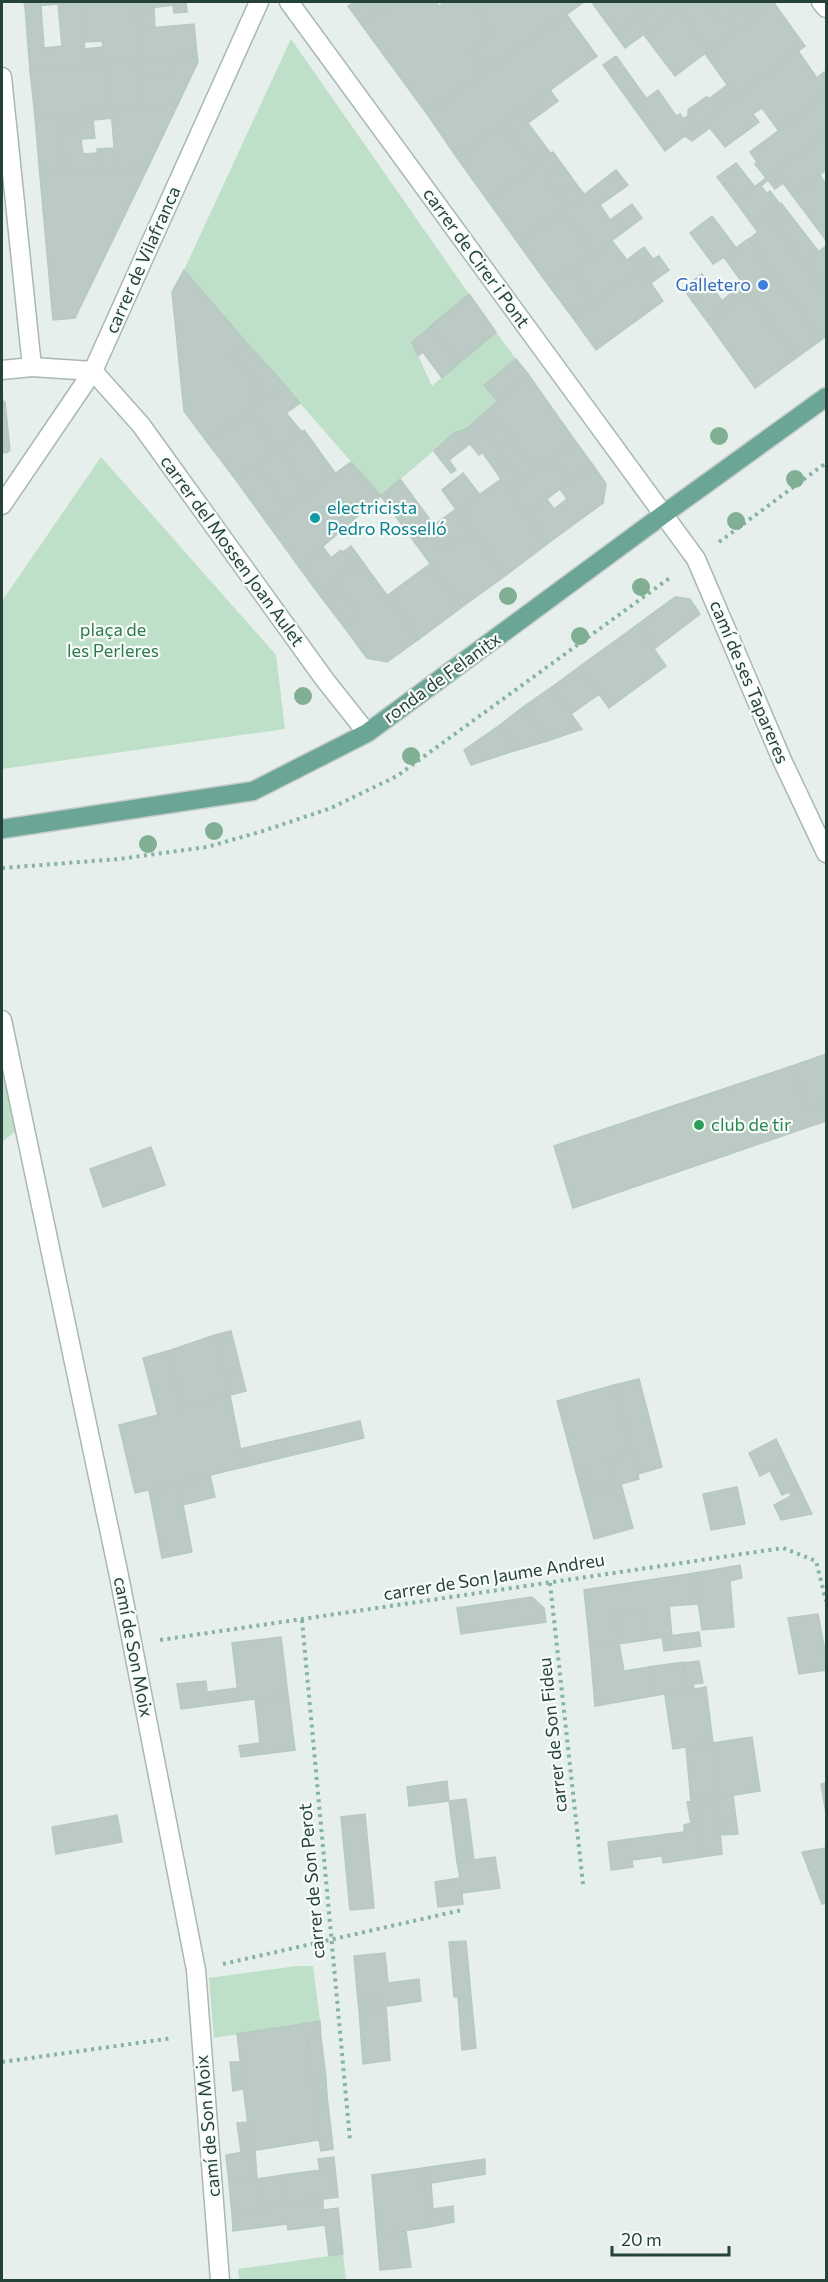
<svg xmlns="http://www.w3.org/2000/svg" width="828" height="2282" font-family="Commissioner,sans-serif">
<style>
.green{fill:#bfe0c8}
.building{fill:#bbcac4;stroke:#b8c9c2;stroke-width:1.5}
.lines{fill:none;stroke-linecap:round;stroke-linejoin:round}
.minor-casing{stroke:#a8b8b2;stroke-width:21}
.major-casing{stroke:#c2cac8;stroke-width:21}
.path{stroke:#86b3a5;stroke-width:4;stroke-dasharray:3 4.5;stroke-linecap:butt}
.minor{stroke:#fff;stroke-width:18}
.major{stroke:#6aa596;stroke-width:18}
.tree{fill:#80af93}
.shop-dot{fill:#3f7fe0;stroke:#f7fbf9;stroke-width:2}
.culture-dot{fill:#0f9aa8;stroke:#f7fbf9;stroke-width:2}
.leisure-dot{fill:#2e9e5b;stroke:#f7fbf9;stroke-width:2}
.labels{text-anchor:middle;stroke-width:4.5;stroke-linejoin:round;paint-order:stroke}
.street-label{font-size:18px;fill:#24423a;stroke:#f7fbf9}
.shop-label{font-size:18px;fill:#366cbe;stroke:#f7fbf9;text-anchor:end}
.culture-label{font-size:18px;fill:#0d838f;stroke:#f7fbf9;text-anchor:start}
.park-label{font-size:18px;fill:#2d7a4b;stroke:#f7fbf9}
.leisure-label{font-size:18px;fill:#27864d;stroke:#f7fbf9;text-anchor:start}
</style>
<rect width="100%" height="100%" fill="#e6efeb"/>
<g class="green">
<polygon points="291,39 469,294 412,342 432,386 496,332 516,359 485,385 497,401 466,429 454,433 381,496 184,270"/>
<polygon points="101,457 276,655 285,729 2,769 2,601"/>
<polygon points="2,1059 16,1131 2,1142"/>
<polygon points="297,1966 313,1966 320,2021 214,2038 209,1978"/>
<polygon points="343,2254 346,2280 239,2280 238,2269"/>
</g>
<g class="building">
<polygon points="24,2 81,2 25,7"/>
<polygon points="81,2 86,65 30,71 25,7 41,6 44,48 62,46 58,4"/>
<polygon points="81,2 136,2 141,61 86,65 85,49 103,47 102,41 84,42"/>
<polygon points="136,2 186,2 187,12 174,13 173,5 136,10"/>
<polygon points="355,2 392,2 361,24 348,6"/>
<polygon points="392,2 436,2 439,6 444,2 470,2 495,34 471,51 486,71 427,114 361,24"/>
<polygon points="470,2 584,2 486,71 471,51 495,34"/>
<polygon points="597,2 656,2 657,3 615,34 593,4"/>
<polygon points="656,2 688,2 625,48 615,34 657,3"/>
<polygon points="688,2 708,2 724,23 744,8 752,19 708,51 679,9"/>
<polygon points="708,2 773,2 774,3 752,19 744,8 724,23"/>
<polygon points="774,3 805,46 736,97 705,54"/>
<polygon points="154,8 155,28 138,29 136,10"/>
<polygon points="679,9 708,51 675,76 644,35"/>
<polygon points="566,14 597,56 457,158 427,114"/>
<polygon points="194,24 197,55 141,61 138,29"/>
<polygon points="798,51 817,78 824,72 826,76 826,95 778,130 762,108 753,114 759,122 725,147 710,128 692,141 684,135"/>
<polygon points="197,55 198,62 178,104 141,107 137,76 173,73 172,58"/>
<polygon points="616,56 646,98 634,108 603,65"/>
<polygon points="172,58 173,73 137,76 136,61"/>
<polygon points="136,61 141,107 110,110 105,64"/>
<polygon points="105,64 110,110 35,117 30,71"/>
<polygon points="727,85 736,97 665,151 634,108 658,90 676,116 680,114 683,119 688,116 688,110 706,97 710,98"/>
<polygon points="550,90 558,101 528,123 551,154 533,167 503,124"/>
<polygon points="826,95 826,134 766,178 755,164 757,162 750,152"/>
<polygon points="178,104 148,167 116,170 111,110"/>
<polygon points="110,110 112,118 94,120 92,112"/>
<polygon points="92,112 95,138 81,139 83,154 97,153 98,171 65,174 61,128 80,127 79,113"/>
<polygon points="79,113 80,127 61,128 65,174 40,176 35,117"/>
<polygon points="503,124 534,167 488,201 457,158"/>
<polygon points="826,134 826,170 792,195 783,183 775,189 768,180 761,186 767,194 770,191 780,204 752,224 735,201"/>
<polygon points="114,148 116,170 98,171 97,149"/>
<polygon points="553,152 564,167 545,180 558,198 577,185 585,195 518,243 488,201"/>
<polygon points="736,163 755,187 735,201 717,177"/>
<polygon points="148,167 75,318 53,320 40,176"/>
<polygon points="564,167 577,185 558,198 545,180"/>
<polygon points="616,170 628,185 600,205 610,220 632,204 642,218 594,254 563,211"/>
<polygon points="820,175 826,185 826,240 792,195"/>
<polygon points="781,203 819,252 804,263 767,213"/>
<polygon points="563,211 594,254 549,286 518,243"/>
<polygon points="767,213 826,295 826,336 821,340 748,240 758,232 752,224"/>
<polygon points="712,216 736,248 748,239 821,340 796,358 724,257 713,264 690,233"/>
<polygon points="612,241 627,260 644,247 653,259 659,256 594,303 571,271"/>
<polygon points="826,246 826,273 817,280 804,263"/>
<polygon points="659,256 669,270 651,283 641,269"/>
<polygon points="641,269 663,301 596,350 573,318"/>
<polygon points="184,270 246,342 232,353 250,376 250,385 262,401 207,442 184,411 172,292"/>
<polygon points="571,271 594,303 573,318 549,286"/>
<polygon points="826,273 826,295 817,280"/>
<polygon points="702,274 712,287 692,301 683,288"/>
<polygon points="740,280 749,291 707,321 692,301 712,287 722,301 730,294 726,289"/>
<polygon points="748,292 796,358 755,388 707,321"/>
<polygon points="469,294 496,332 458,364 431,326"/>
<polygon points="431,326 458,364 442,378 423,352 418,356 412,342"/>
<polygon points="246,342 284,384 267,398 232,353"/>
<polygon points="516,359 528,374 497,401 484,385"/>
<polygon points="528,374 576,442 535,471 496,418 483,428 520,481 508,489 466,429"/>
<polygon points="250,376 267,398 262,401 250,385"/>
<polygon points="284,384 300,403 286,413 302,432 277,450 249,411"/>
<polygon points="2,399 5,402 10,450 8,452 2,453"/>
<polygon points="249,411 277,450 236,480 207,442"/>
<polygon points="496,418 534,470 520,481 483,428"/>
<polygon points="466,429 482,453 479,455 470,444 449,460 456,470 451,473 434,451 454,433"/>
<polygon points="304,430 336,474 310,492 278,449"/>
<polygon points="576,442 593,465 571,481 554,457"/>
<polygon points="278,449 310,492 288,508 256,465"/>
<polygon points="554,457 571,481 526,514 508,489"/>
<polygon points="351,462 381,496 299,567 267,523"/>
<polygon points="256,465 288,508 267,523 236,480"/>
<polygon points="593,465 606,484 603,503 547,544 526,514 546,498 554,509 567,499 560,489"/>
<polygon points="463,473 480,495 457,511 442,490"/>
<polygon points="400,479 434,525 456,509 473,531 444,551 430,532 415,543 381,496"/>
<polygon points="501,479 547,544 506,575 457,511"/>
<polygon points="473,531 506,575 462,607 415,543 430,532 444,551"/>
<polygon points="351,546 419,639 387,662 367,658 344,627 359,615 334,582 354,567 343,552"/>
<polygon points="323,547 331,558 341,550 354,567 334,582 337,585 321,597 299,567"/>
<polygon points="430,564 462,607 419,639 388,595"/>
<polygon points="337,585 359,615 344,627 321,597"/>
<polygon points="675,597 690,599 700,614 654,649 637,625"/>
<polygon points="637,625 666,666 609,708 579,667"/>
<polygon points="579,667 599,694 571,714 552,687"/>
<polygon points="552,687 582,729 547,741 523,707"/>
<polygon points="523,707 547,741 517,750 500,725"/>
<polygon points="500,725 517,750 471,765 464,750"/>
<polygon points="826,1054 826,1103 807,1109 792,1066"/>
<polygon points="792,1066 807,1109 826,1103 826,1121 573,1208 554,1146"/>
<polygon points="151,1147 165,1185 103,1207 90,1169"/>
<polygon points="231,1331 246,1391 230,1395 215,1335"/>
<polygon points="215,1335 230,1395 182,1408 168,1351"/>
<polygon points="168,1351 182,1408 230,1395 244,1467 135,1493 119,1425 158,1415 143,1358"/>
<polygon points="639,1379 662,1467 638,1474 614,1385"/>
<polygon points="614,1385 632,1453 608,1460 615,1486 592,1491 587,1469 576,1472 557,1401"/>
<polygon points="360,1421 364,1438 244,1467 240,1449"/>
<polygon points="776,1439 787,1462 760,1476 749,1453"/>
<polygon points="632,1453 639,1479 621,1484 633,1528 594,1539 576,1472 587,1469 592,1491 615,1486 608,1460"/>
<polygon points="787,1462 812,1514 781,1520 774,1505 791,1496 789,1492 782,1495 770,1471"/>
<polygon points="210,1475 215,1497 182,1505 179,1483"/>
<polygon points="179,1483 192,1552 162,1558 149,1490"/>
<polygon points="737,1487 745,1524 711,1530 703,1494"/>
<polygon points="740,1565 742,1578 730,1581 734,1627 702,1630 694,1573"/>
<polygon points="694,1573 697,1604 669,1606 672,1636 645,1640 640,1610 615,1614 619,1644 590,1647 584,1590"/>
<polygon points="532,1597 544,1608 546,1622 461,1634 457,1608"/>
<polygon points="640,1610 645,1640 619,1644 615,1614"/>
<polygon points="818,1614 826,1656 826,1670 799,1674 788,1618"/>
<polygon points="699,1632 701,1646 664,1651 662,1637"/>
<polygon points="281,1637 288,1695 239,1701 232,1643"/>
<polygon points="619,1644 624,1671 649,1667 653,1696 595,1706 590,1647"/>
<polygon points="699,1661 703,1683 693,1684 694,1690 687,1690 684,1663"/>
<polygon points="683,1662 687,1690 653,1696 649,1667"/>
<polygon points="206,1681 207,1692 237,1688 239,1701 181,1709 177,1684"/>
<polygon points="706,1687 713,1743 673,1749 665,1695"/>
<polygon points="288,1695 295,1750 241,1757 239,1746 260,1743 255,1699"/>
<polygon points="752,1737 760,1791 718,1798 713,1743"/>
<polygon points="713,1743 718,1798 691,1802 686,1747"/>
<polygon points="447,1781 449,1801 409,1806 407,1787"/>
<polygon points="826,1783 826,1813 821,1784"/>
<polygon points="733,1795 738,1834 720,1835 717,1798"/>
<polygon points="717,1798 722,1854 702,1857 694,1801"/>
<polygon points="466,1799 474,1860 457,1862 449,1801"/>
<polygon points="694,1801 702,1857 663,1863 662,1856 632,1860 633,1867 611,1870 608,1842 684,1832 684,1825 691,1823 687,1802"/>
<polygon points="365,1814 374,1908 350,1910 341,1817"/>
<polygon points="117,1815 122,1842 56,1854 52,1827"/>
<polygon points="826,1848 826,1903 822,1904 802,1852"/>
<polygon points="495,1857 500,1888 462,1893 463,1904 438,1907 435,1882 460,1878 457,1862"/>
<polygon points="466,1941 471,1996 454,1997 449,1942"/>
<polygon points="385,1953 388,1983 419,1979 421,2001 382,2007 382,1998 358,2001 354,1956"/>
<polygon points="471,1996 476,2048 462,2050 458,1997"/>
<polygon points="382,1998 382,2007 359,2010 358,2001"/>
<polygon points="386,2007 390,2060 363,2064 359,2010"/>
<polygon points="320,2021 321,2038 308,2040 311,2080 326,2078 327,2096 313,2097 319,2140 251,2151 237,2034"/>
<polygon points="321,2038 326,2078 311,2080 308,2040"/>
<polygon points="230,2062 241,2062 243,2089 233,2091"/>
<polygon points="327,2096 332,2138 319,2140 313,2097"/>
<polygon points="248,2122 251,2151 241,2152 237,2123"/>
<polygon points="332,2138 333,2149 321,2151 319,2140"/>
<polygon points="255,2150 257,2179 229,2184 226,2155"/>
<polygon points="334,2157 335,2168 320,2170 318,2159"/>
<polygon points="485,2159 485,2174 431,2183 433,2209 453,2206 454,2222 429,2227 423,2168"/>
<polygon points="335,2168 338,2197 287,2204 283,2175"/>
<polygon points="423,2168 429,2227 377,2235 372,2175"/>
<polygon points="283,2175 287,2204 260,2208 257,2179"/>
<polygon points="257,2179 260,2208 232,2213 229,2184"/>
<polygon points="323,2199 323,2210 338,2208 343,2254 329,2256 325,2225 288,2230 287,2224 233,2231 232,2213"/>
<polygon points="406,2231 411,2267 380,2270 377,2235"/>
</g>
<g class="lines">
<defs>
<g id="minor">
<polyline points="289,2 696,559 782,760 826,853"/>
<polyline points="821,2 826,8"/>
<polyline points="2,77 32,367"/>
<polyline points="2,370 32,367 93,371 141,425 325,680 367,733"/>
<polyline points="2,505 93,371 259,2"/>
<polyline points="2,1020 119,1576 196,1970 220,2280"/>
</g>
<polyline id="major" points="2,829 253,791 367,733 664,514 826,397"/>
</defs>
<use href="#minor" class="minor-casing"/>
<use href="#major" class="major-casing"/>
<g class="path">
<polyline points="719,542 826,463"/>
<polyline points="2,868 119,859 207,847 263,831 331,808 397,776 671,577"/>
<polyline points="550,1583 583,1884"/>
<polyline points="302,1620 350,2140"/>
<polyline points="160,1640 783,1548 816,1561 826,1601"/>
<polyline points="223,1964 462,1910"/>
<polyline points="2,2062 173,2038"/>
</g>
<use href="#minor" class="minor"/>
<use href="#major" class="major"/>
</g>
<g class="tree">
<circle cx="719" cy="436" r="9"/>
<circle cx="795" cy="479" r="9"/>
<circle cx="736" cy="521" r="9"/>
<circle cx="641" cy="587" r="9"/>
<circle cx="508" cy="596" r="9"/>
<circle cx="580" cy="636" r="9"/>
<circle cx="303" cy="696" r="9"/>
<circle cx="411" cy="756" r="9"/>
<circle cx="214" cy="831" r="9"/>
<circle cx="148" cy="844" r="9"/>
</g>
<circle class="shop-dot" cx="763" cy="285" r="6"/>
<circle class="culture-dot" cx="315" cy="518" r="6"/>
<circle class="leisure-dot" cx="699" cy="1125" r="6"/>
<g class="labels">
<g class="street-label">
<text transform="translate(476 258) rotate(54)" y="6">carrer de Cirer i Pont</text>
<text transform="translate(143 260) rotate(-66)" y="6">carrer de Vilafranca</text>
<text transform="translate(232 551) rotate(54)" y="6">carrer del Mossen Joan Aulet</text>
<text transform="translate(442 678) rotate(-36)" y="6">ronda de Felanitx</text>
<text transform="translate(749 682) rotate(67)" y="6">camí de ses Tapareres</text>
<text transform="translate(494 1577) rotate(-9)" y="6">carrer de Son Jaume Andreu</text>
<text transform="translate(133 1647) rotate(79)" y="6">camí de Son Moix</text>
<text transform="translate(553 1735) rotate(-96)" y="6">carrer de Son Fideu</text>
<text transform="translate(312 1881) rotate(-95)" y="6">carrer de Son Perot</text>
<text transform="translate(208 2126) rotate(-95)" y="6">camí de Son Moix</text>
</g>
<g class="shop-label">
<text x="751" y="291">Galletero</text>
</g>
<g class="culture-label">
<text x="327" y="514">electricista<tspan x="327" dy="21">Pedro Rosselló</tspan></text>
</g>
<g class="park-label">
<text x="113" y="636">plaça de<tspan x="113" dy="21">les Perleres</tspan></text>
</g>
<g class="leisure-label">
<text x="711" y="1131">club de tir</text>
</g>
</g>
<rect width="828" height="2282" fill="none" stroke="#24423a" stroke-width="6"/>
<path d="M612 2246v9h117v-9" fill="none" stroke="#24423a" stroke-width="3"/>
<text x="621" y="2246" font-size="18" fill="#24423a" stroke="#f7fbf9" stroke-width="4.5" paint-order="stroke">20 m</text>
</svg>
